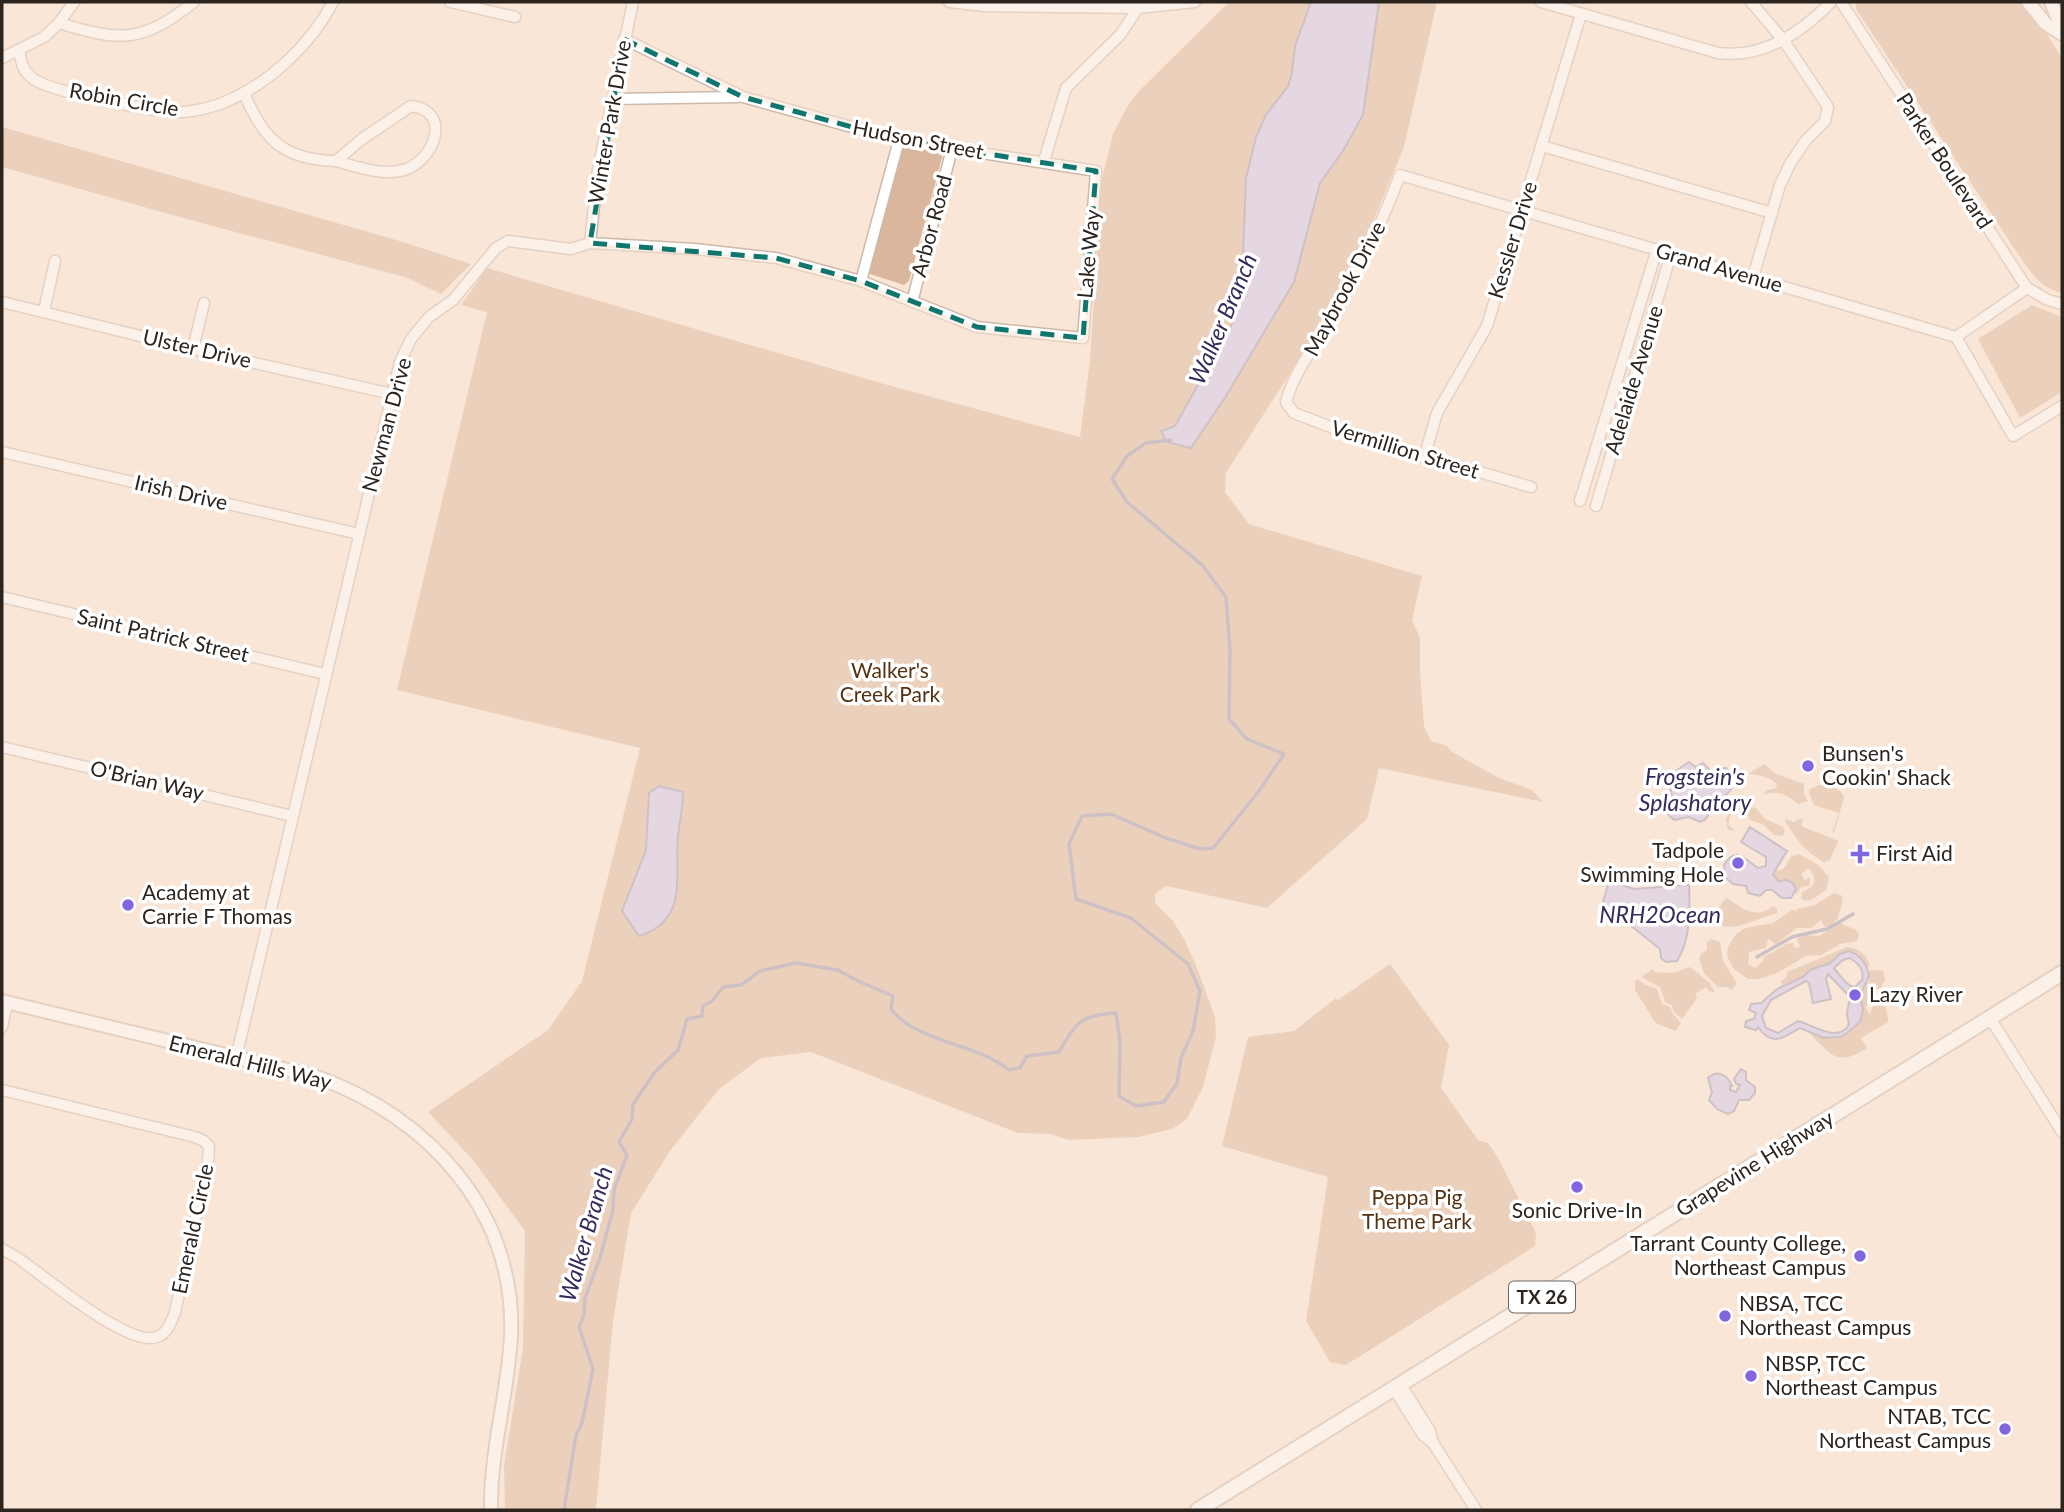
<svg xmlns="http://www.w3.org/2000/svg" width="2064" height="1512" font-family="Lato,sans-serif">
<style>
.green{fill:#dab79c}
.water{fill:#c9c5ed;stroke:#9a95af;stroke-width:2;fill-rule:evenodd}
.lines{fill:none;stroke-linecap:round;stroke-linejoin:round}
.stream{stroke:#9a95af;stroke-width:3.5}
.minor-casing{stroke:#ccb9aa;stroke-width:13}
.tertiary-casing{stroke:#ccb9aa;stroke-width:16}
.primary-casing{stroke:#ccb9aa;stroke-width:18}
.minor{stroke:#fff;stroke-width:10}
.tertiary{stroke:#fff;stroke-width:12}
.primary{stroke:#fff;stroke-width:14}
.marked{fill:none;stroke:#0f766e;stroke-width:5;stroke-dasharray:14 9;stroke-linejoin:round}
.poi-dot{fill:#8266e1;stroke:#fff;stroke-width:2.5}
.labels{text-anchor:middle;stroke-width:7;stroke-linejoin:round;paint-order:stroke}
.shield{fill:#fff;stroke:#6b6662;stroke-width:2}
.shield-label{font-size:19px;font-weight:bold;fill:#2b241f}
.street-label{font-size:21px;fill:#2b241f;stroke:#fff}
.park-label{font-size:21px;fill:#553211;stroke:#fff}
.poi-label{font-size:21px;fill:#2b241f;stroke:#fff;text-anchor:start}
.water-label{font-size:23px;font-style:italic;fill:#342a5c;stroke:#fff}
</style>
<rect width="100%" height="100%" fill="#fae6d7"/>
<g class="green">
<polygon points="1229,2 1437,2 1404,147 1358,257 1310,342 1226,473 1225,492 1249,524 1422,576 1412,620 1420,638 1420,673 1424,726 1431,741 1447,746 1452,752 1499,778 1532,790 1543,802 1379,768 1367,819 1267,908 1166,886 1155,894 1155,903 1173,921 1184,939 1196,965 1215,1017 1216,1037 1203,1087 1187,1119 1172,1129 1138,1137 1068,1140 1051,1134 1018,1133 811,1052 761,1058 719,1089 670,1151 631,1213 613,1321 596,1510 505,1510 504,1466 523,1348 525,1231 472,1159 428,1112 548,1030 582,981 640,748 397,690 487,312 461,305 487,268 884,384 1080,437 1090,361 1101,182 1113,134 1128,105 1138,92"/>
<path d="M1856 2H2027L2062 58V293C2037 288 2026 265 2012 245L1856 9Z"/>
<polygon points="2,127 403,242 471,264 441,294 408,278 176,216 2,167"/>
<polygon points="901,145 935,149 943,154 909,281 904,285 867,273"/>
<polygon points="2032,305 2062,317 2062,392 2020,418 1978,339"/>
<path d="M1764 764 1776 774 1804 784V794L1808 801 1798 804C1787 794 1778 790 1763 795L1767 790 1777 788 1776 783C1768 777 1758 774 1748 774Z"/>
<path d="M1819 785C1829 786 1840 787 1844 797L1834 833 1832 832 1839 813 1814 805 1809 793 1810 789Z"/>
<path d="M1732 802 1756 808 1765 819 1783 827 1785 833 1782 836 1774 835 1764 825 1750 820 1746 812 1740 809C1731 811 1728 817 1729 826L1736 831 1728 830 1726 819 1732 809 1730 806Z"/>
<path d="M1786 819 1794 822 1799 819H1803L1801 825 1803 827 1837 840 1838 842 1830 860 1824 862C1801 849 1799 841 1785 821Z"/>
<path d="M1799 854 1818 865 1829 877 1826 890 1813 899 1805 901 1801 898 1802 892C1815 887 1818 881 1809 868L1801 874 1805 880 1810 877V885L1800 888 1796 895 1795 886 1791 881H1778L1774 877V870C1786 872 1786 863 1792 856Z"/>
<path d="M1834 893 1841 895C1845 903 1839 911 1838 918L1830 927 1824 926 1821 920 1811 928H1797L1776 944 1768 939 1766 948 1749 952 1748 964 1755 968 1762 962 1764 956C1775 954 1783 942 1793 943L1794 948 1800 947 1797 939 1804 935 1819 936 1840 923 1856 930 1859 935 1857 941 1840 944 1821 955 1806 956 1777 973 1759 979H1748L1734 969 1727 956 1728 947 1736 934 1745 928 1773 923 1792 910 1797 911V909L1815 905Z"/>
<path d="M1727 898C1743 909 1756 920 1773 906L1777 908V913L1739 926 1725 927 1719 923 1716 915 1722 902Z"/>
<polygon points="1712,939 1720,942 1723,961 1737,983 1731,990 1727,987 1718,987 1704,973 1699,959 1701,954 1707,950 1707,942"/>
<path d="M1847 947C1858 947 1868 956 1870 966L1867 967 1852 952 1840 954 1830 963 1816 968 1803 977 1783 985 1781 981 1787 977V972Z"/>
<polygon points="1390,964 1449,1045 1441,1088 1478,1140 1488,1143 1497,1156 1536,1233 1535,1246 1346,1365 1330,1362 1306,1321 1328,1177 1222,1146 1248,1037 1294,1031 1336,998 1338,1000"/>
<polygon points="1690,967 1710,983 1715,993 1709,991 1706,987 1695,994 1697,998 1682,1019 1674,1012 1672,1005 1665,1002 1660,987 1641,977 1653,969 1654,972 1672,973"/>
<path d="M1872 970 1883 971 1885 980 1881 987 1869 995 1866 1008 1870 1015 1872 1007C1887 1000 1887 1010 1888 1022L1861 1038 1867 1048C1835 1069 1830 1052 1808 1032 1832 1043 1842 1039 1860 1022L1863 1011 1860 995 1869 981V971Z"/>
<polygon points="1638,979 1645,985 1657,989 1662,1004 1670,1007 1673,1014 1681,1023 1675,1031 1656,1023 1653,1019 1635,990 1635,982"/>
</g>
<g class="water">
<polygon points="1311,2 1379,2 1363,115 1343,151 1320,183 1294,282 1226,396 1191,448 1167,442 1161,431 1175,426 1236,317 1242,282 1246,178 1256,137 1266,115 1288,86 1292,73 1295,46"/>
<path d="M1689 762 1696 767 1703 763 1716 776 1720 775 1723 768H1726C1736 777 1736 786 1726 795L1730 806 1719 799 1705 820 1700 822 1689 817 1674 820 1668 814 1674 804C1667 780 1667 775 1689 762Z"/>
<path d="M659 786 683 792C683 807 680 820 678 835 674 875 690 920 639 936L622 911 646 850 649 793Z"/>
<path d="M1750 827 1787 851 1773 874 1778 881 1787 880 1793 883 1796 889 1791 898H1782L1772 890H1766L1760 896 1748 893 1746 886 1733 884 1726 878 1724 865C1736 845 1746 860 1758 868L1766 866V857L1741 842Z"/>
<path d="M1609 881 1634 889 1689 885C1690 910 1691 939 1677 961L1666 962 1661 958 1660 949 1625 921 1600 913Z"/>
<path d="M1848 951C1860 954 1867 964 1869 976L1860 995 1863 1011 1860 1022 1846 1034 1840 1037 1824 1038 1800 1028C1783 1037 1773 1048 1758 1027L1756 1030 1745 1027 1746 1021 1754 1019 1756 1013 1749 1010 1751 1004 1761 1003 1777 989 1803 977 1810 970 1830 963 1840 954ZM1850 958C1858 963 1865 970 1862 980L1855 987C1846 986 1840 975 1834 968L1843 960ZM1828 974 1850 997C1850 1003 1847 1008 1847 1014 1847 1019 1850 1021 1848 1026 1837 1043 1811 1024 1798 1021L1778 1033 1766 1028 1762 1016 1771 1000 1806 981 1809 983 1813 1003 1831 999 1826 979Z"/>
<path d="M1741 1069 1746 1072V1080L1755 1087V1093L1749 1100H1739L1734 1111 1728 1114 1717 1109 1709 1100 1712 1092 1708 1078 1714 1074C1722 1072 1729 1078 1732 1086H1730V1090L1736 1092 1740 1085 1736 1084 1734 1079Z"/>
</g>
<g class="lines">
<g class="stream">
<polyline points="1757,957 1792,937 1827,929 1853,914"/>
<path d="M564 1510 576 1435 582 1423 593 1369 579 1327 584 1315 585 1298 600 1258 613 1210 614 1190 627 1155 619 1142 632 1119 633 1104 655 1072 678 1050 687 1019 702 1016 703 1006 712 1001 723 987 741 985 760 971 796 963 838 970 858 981 893 996 891 1009C917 1043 977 1043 1009 1070L1020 1068 1027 1056 1059 1052C1077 1022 1080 1015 1116 1013L1120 1041 1119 1096 1136 1106 1164 1102 1177 1083 1181 1058 1193 1031 1200 991 1188 964 1131 918 1076 899 1069 844 1082 816 1111 814 1166 838 1200 849 1213 848 1259 791 1284 754 1247 739 1229 719 1230 651 1226 597 1202 565 1127 502 1112 479 1127 456 1146 443 1171 440"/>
</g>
<defs>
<g id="minor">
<path d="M74 2 59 23C121 42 142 43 194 2"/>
<polyline points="450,2 515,17"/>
<polyline points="949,2 985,6 1138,8 1195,2"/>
<path d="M1541 2 1718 53C1763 59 1801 33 1831 2"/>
<polyline points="1751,2 1784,41 1828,107 1825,121 1806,140 1790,164 1780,185 1753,277"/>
<polyline points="1841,2 2027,288 2048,300 2062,304"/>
<path d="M19 50C21 61 22 70 32 78 49 92 159 113 183 112 195 111 209 108 220 104 267 86 310 46 333 2"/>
<polyline points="2,58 44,37 59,23"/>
<path d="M244 93C263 139 283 160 336 161"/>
<polyline points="613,99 738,97"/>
<path d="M411 106C452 111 435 158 407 169 384 177 358 167 336 161L362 139Z"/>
<polyline points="1542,146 1772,213"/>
<polyline points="1044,161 1066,88 1120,35 1138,8"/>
<polyline points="590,243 598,169 633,2"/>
<polyline points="861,281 899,140"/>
<polyline points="2,302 193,349 392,394"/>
<polyline points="912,302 952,149"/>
<polyline points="44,311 55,261"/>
<polyline points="1956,337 2013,436 2062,406"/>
<polyline points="193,349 204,303"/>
<polyline points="2,452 359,534"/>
<polyline points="1424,458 1437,413 1487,326 1581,14"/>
<path d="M1531 487 1349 434 1294 413 1286 402C1294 370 1319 341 1336 312 1361 268 1382 222 1400 175L1956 337 2027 288"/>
<polyline points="1580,501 1657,249"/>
<polyline points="1596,506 1671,254"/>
<polyline points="2,597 325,674"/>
<polyline points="2,747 292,816"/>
<polyline points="1990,1018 2062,1132"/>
<polyline points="2,1027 7,1003"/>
<polyline points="236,1058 400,362 411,339 429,317 453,300 496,248 508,241 571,249 590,243 695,249 776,258 861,281 977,327 1083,338 1096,171 899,140 743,97 624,39"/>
<path d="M2 1090 195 1137 204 1141 209 1146 208 1162 175 1312C171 1322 168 1333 157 1337 129 1348 44 1276 18 1258L2 1249"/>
<polyline points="1401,1385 1430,1431 1433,1443"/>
<polyline points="1394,1389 1423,1435 1433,1443 1476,1510"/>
</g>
<g id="tertiary">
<polyline points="2028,2 2046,24 2062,34"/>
<polyline points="2051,2 2062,29"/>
<path d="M2 1001 317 1077C429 1117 516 1212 511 1336 508 1394 490 1451 491 1510"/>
</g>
<polyline id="primary" points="1198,1510 2062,973"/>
</defs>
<use href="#minor" class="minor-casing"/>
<use href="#tertiary" class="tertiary-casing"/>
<use href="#primary" class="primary-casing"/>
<use href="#minor" class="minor"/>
<use href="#tertiary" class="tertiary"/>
<use href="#primary" class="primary"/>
</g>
<path d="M0 0H2064V1512H0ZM624 39 743 97 899 140 1096 171 1083 338 977 327 861 281 776 258 590 243Z" fill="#fae6d7" fill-opacity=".55" fill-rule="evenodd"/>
<path class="marked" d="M624 39 743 97 899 140 1096 171 1083 338 977 327 861 281 776 258 590 243Z"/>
<g class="poi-dot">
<circle cx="1808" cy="766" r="7"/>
<path d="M1856.5 843.5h7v7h7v7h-7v7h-7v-7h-7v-7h7z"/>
<circle cx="1738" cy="863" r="7"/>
<circle cx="128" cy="905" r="7"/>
<circle cx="1855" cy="995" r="7"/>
<circle cx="1577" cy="1187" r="7"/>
<circle cx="1860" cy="1256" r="7"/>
<circle cx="1725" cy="1316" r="7"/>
<circle cx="1751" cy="1376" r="7"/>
<circle cx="2005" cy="1429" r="7"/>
</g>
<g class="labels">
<rect class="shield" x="1509" y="1281.5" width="66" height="31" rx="5"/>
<g class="shield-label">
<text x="1542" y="1304">TX 26</text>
</g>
<g class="street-label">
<text transform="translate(124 100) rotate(10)" y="7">Robin Circle</text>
<text transform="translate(610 122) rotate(-80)" y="7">Winter Park Drive</text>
<text transform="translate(918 140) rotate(11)" y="7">Hudson Street</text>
<text transform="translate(1944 161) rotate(57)" y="7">Parker Boulevard</text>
<text transform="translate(932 226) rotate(-75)" y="7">Arbor Road</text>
<text transform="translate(1513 240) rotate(-73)" y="7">Kessler Drive</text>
<text transform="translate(1089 254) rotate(-85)" y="7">Lake Way</text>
<text transform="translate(1719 268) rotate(16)" y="7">Grand Avenue</text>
<text transform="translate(1345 289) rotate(-62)" y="7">Maybrook Drive</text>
<text transform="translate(197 349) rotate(13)" y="7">Ulster Drive</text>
<text transform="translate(1634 380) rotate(-73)" y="7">Adelaide Avenue</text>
<text transform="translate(387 425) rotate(-75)" y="7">Newman Drive</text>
<text transform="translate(1405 450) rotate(17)" y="7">Vermillion Street</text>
<text transform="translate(181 493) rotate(13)" y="7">Irish Drive</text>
<text transform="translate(163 636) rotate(13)" y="7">Saint Patrick Street</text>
<text transform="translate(147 781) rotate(13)" y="7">O'Brian Way</text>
<text transform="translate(250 1063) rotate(14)" y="7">Emerald Hills Way</text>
<text transform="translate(1755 1164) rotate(-32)" y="7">Grapevine Highway</text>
<text transform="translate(193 1229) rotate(-78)" y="7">Emerald Circle</text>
</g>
<g class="park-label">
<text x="890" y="678">Walker's<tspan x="890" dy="24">Creek Park</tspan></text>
<text x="1417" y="1205">Peppa Pig<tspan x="1417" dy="24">Theme Park</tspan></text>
</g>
<g class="poi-label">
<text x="1822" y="761">Bunsen's<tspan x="1822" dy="24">Cookin' Shack</tspan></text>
<text x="1724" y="858" text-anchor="end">Tadpole<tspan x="1724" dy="24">Swimming Hole</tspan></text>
<text x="1876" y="861">First Aid</text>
<text x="142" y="900">Academy at<tspan x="142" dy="24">Carrie F Thomas</tspan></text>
<text x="1869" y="1002">Lazy River</text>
<text x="1577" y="1218" text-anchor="middle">Sonic Drive-In</text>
<text x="1846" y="1251" text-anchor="end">Tarrant County College,<tspan x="1846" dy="24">Northeast Campus</tspan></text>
<text x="1739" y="1311">NBSA, TCC<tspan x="1739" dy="24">Northeast Campus</tspan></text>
<text x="1765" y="1371">NBSP, TCC<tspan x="1765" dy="24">Northeast Campus</tspan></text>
<text x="1991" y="1424" text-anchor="end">NTAB, TCC<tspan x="1991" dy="24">Northeast Campus</tspan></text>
</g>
<g class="water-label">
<text transform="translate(1223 319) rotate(-67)" y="8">Walker Branch</text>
<text x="1695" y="785">Frogstein's<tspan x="1695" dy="26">Splashatory</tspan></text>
<text x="1660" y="923">NRH2Ocean</text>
<text transform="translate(586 1234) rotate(-74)" y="8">Walker Branch</text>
</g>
</g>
<rect width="2064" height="1512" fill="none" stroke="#2b241f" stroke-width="7"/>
</svg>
